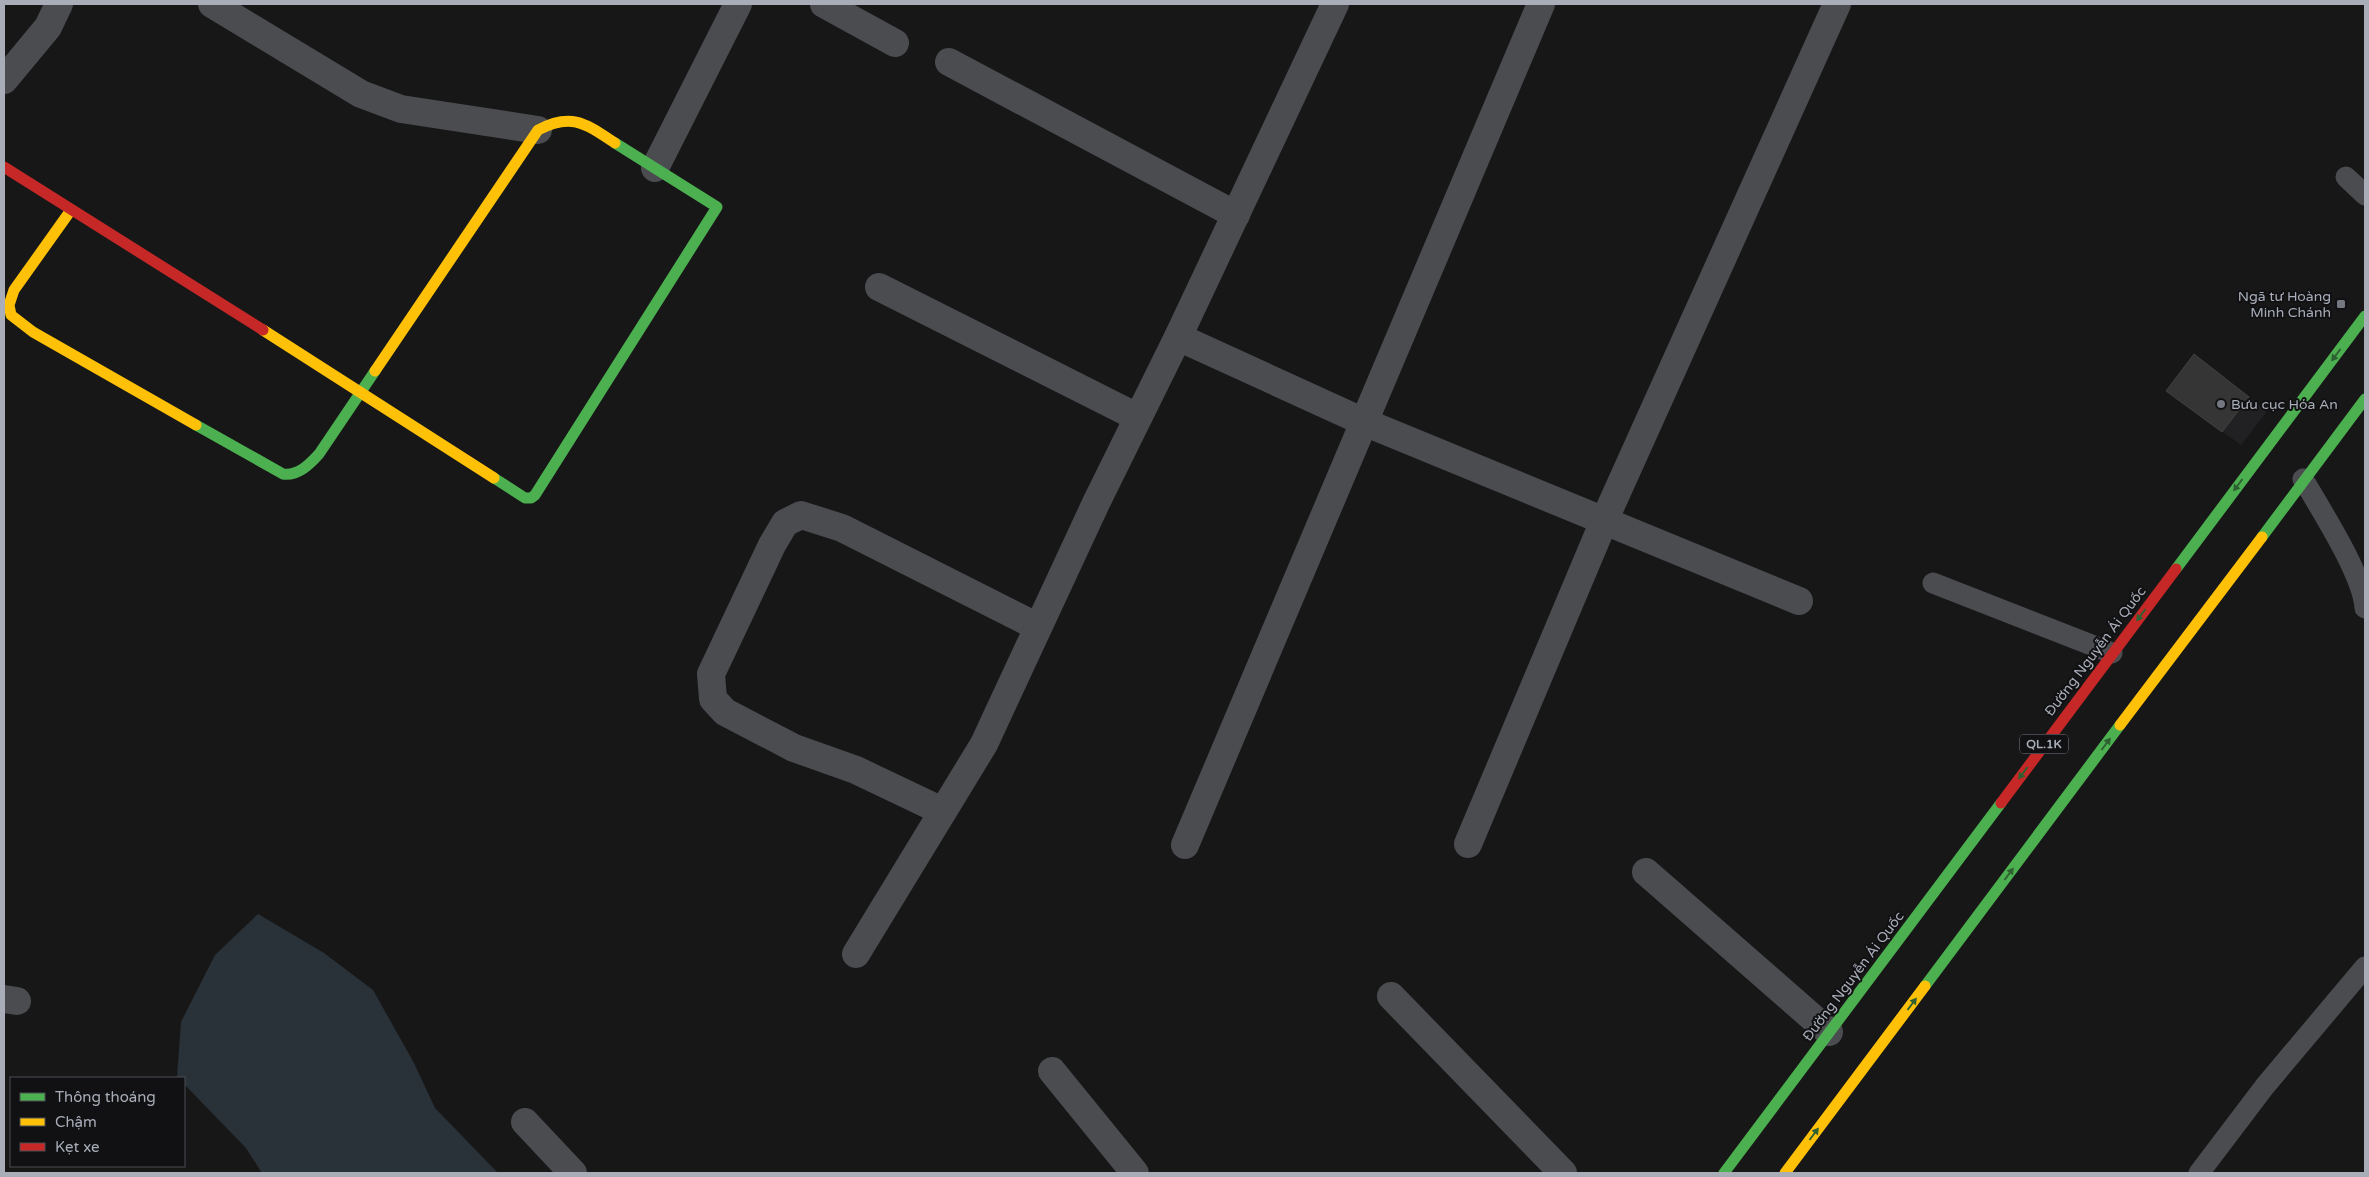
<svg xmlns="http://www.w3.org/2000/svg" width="2369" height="1177" font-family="'Varela Round',sans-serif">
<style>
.built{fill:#212123}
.water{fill:#2a3239}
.building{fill:#353536;stroke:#3f4043}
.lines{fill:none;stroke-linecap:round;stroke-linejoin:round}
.lane{stroke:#4b4c50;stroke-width:21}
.street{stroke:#4b4c50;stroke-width:28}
.fast{stroke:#4caf50;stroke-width:11}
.slow{stroke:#ffc107;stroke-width:11}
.jam{stroke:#c62828;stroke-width:11}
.oneway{fill:#2e6032}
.poi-dot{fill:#757880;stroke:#111113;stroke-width:2}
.labels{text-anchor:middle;stroke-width:4;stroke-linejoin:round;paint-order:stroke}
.shield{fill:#111113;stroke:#7b7e86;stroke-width:1}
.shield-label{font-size:12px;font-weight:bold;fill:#a8adb8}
.poi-label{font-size:14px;fill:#a8adb8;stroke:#111113;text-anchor:end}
.street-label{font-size:14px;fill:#a8adb8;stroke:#111113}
</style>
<rect width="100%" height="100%" fill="#171717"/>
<polygon class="built" points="2194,354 2267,411 2241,445 2166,391"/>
<polygon class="water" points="258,914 324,953 373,990 414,1063 435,1108 498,1173 262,1173 246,1148 184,1084 184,1078 177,1077 181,1022 215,955"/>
<polygon class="building" points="2194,354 2249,397 2222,432 2166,391"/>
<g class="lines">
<g class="lane">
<polyline points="2346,177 2365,195"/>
<path d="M2303 479C2321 510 2363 575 2365 608"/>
<polyline points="1933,583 2112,653"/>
<polyline points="2199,1173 2265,1086 2365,967"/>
</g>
<g class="street">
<polyline points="212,4 361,94 401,109 538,130"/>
<polyline points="824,4 895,43"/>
<polyline points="949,62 1236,215"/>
<polyline points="4,80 48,27 59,4"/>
<polyline points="655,168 738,4"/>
<polyline points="879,287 1137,417"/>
<polyline points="1178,337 1364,422 1799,601"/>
<polyline points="942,811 856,770 794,748 725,712 713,699 711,674 772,545 785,523 801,515 842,528 1038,627"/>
<polyline points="1468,844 1604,521 1837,4"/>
<polyline points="1185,845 1541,4"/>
<polyline points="1646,872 1829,1032"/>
<polyline points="856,954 984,744 1096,503 1178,337 1335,4"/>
<polyline points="1391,996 1563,1173"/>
<polyline points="4,999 17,1001"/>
<polyline points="1052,1071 1135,1173"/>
<polyline points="525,1122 573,1173"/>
</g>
<g class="fast">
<path d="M196 425 283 474C298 476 309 465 319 454L375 371"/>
<polyline points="494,478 525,498 531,498 535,495 717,207 615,143"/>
<polyline points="2262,537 2365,399"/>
<polyline points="2176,569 2365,316"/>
<polyline points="1925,986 2120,725"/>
<polyline points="1724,1173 2001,803"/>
</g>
<g class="slow">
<polyline points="71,210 14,290 9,305 11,315 33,332 196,425"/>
<polyline points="263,330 494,478"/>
<path d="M375 371 538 130C572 112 586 124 615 143"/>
<polyline points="2120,725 2262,537"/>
<polyline points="1785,1173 1925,986"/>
</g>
<g class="jam">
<polyline points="4,167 263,330"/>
<polyline points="2001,803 2176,569"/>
</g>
</g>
<defs><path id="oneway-solid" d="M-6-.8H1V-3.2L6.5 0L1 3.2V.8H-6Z" transform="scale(1.25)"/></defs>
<g class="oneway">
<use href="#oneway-solid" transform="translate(2336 355) rotate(127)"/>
<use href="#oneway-solid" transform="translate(2238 485) rotate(127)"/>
<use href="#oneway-solid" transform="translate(2141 615) rotate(127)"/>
<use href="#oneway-solid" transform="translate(2106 744) rotate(-53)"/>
<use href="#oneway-solid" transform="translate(2023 773) rotate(127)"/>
<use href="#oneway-solid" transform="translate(2009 874) rotate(-53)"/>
<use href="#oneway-solid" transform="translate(1912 1004) rotate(-53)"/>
<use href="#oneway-solid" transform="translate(1814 1134) rotate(-53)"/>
</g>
<g class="poi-dot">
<rect x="2336" y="299" width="10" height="10" rx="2.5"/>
<circle cx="2221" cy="404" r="5"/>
</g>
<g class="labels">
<rect class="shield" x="2020" y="734.5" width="48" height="19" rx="4"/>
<g class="shield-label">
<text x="2044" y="748">QL.1K</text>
</g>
<g class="poi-label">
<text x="2331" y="301">Ngã tư Hoàng<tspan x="2331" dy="16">Minh Chánh</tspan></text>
<text x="2231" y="409" text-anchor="start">Bưu cục Hóa An</text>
</g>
<g class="street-label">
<text transform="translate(2095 651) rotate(-53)" y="5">Đường Nguyễn Ái Quốc</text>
<text transform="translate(1853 976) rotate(-53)" y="5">Đường Nguyễn Ái Quốc</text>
</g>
</g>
<rect width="2369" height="1177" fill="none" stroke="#a8adb8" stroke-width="10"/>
<rect x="10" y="1077" width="175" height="90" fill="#111113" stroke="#4d4f55"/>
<rect x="20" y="1093" width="25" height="8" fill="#4caf50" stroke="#4d4f55"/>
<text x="55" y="1102" font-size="15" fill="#a8adb8">Thông thoáng</text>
<rect x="20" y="1118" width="25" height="8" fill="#ffc107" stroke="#4d4f55"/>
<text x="55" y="1127" font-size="15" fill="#a8adb8">Chậm</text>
<rect x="20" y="1143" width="25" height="8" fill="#c62828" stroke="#4d4f55"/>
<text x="55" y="1152" font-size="15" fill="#a8adb8">Kẹt xe</text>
</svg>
